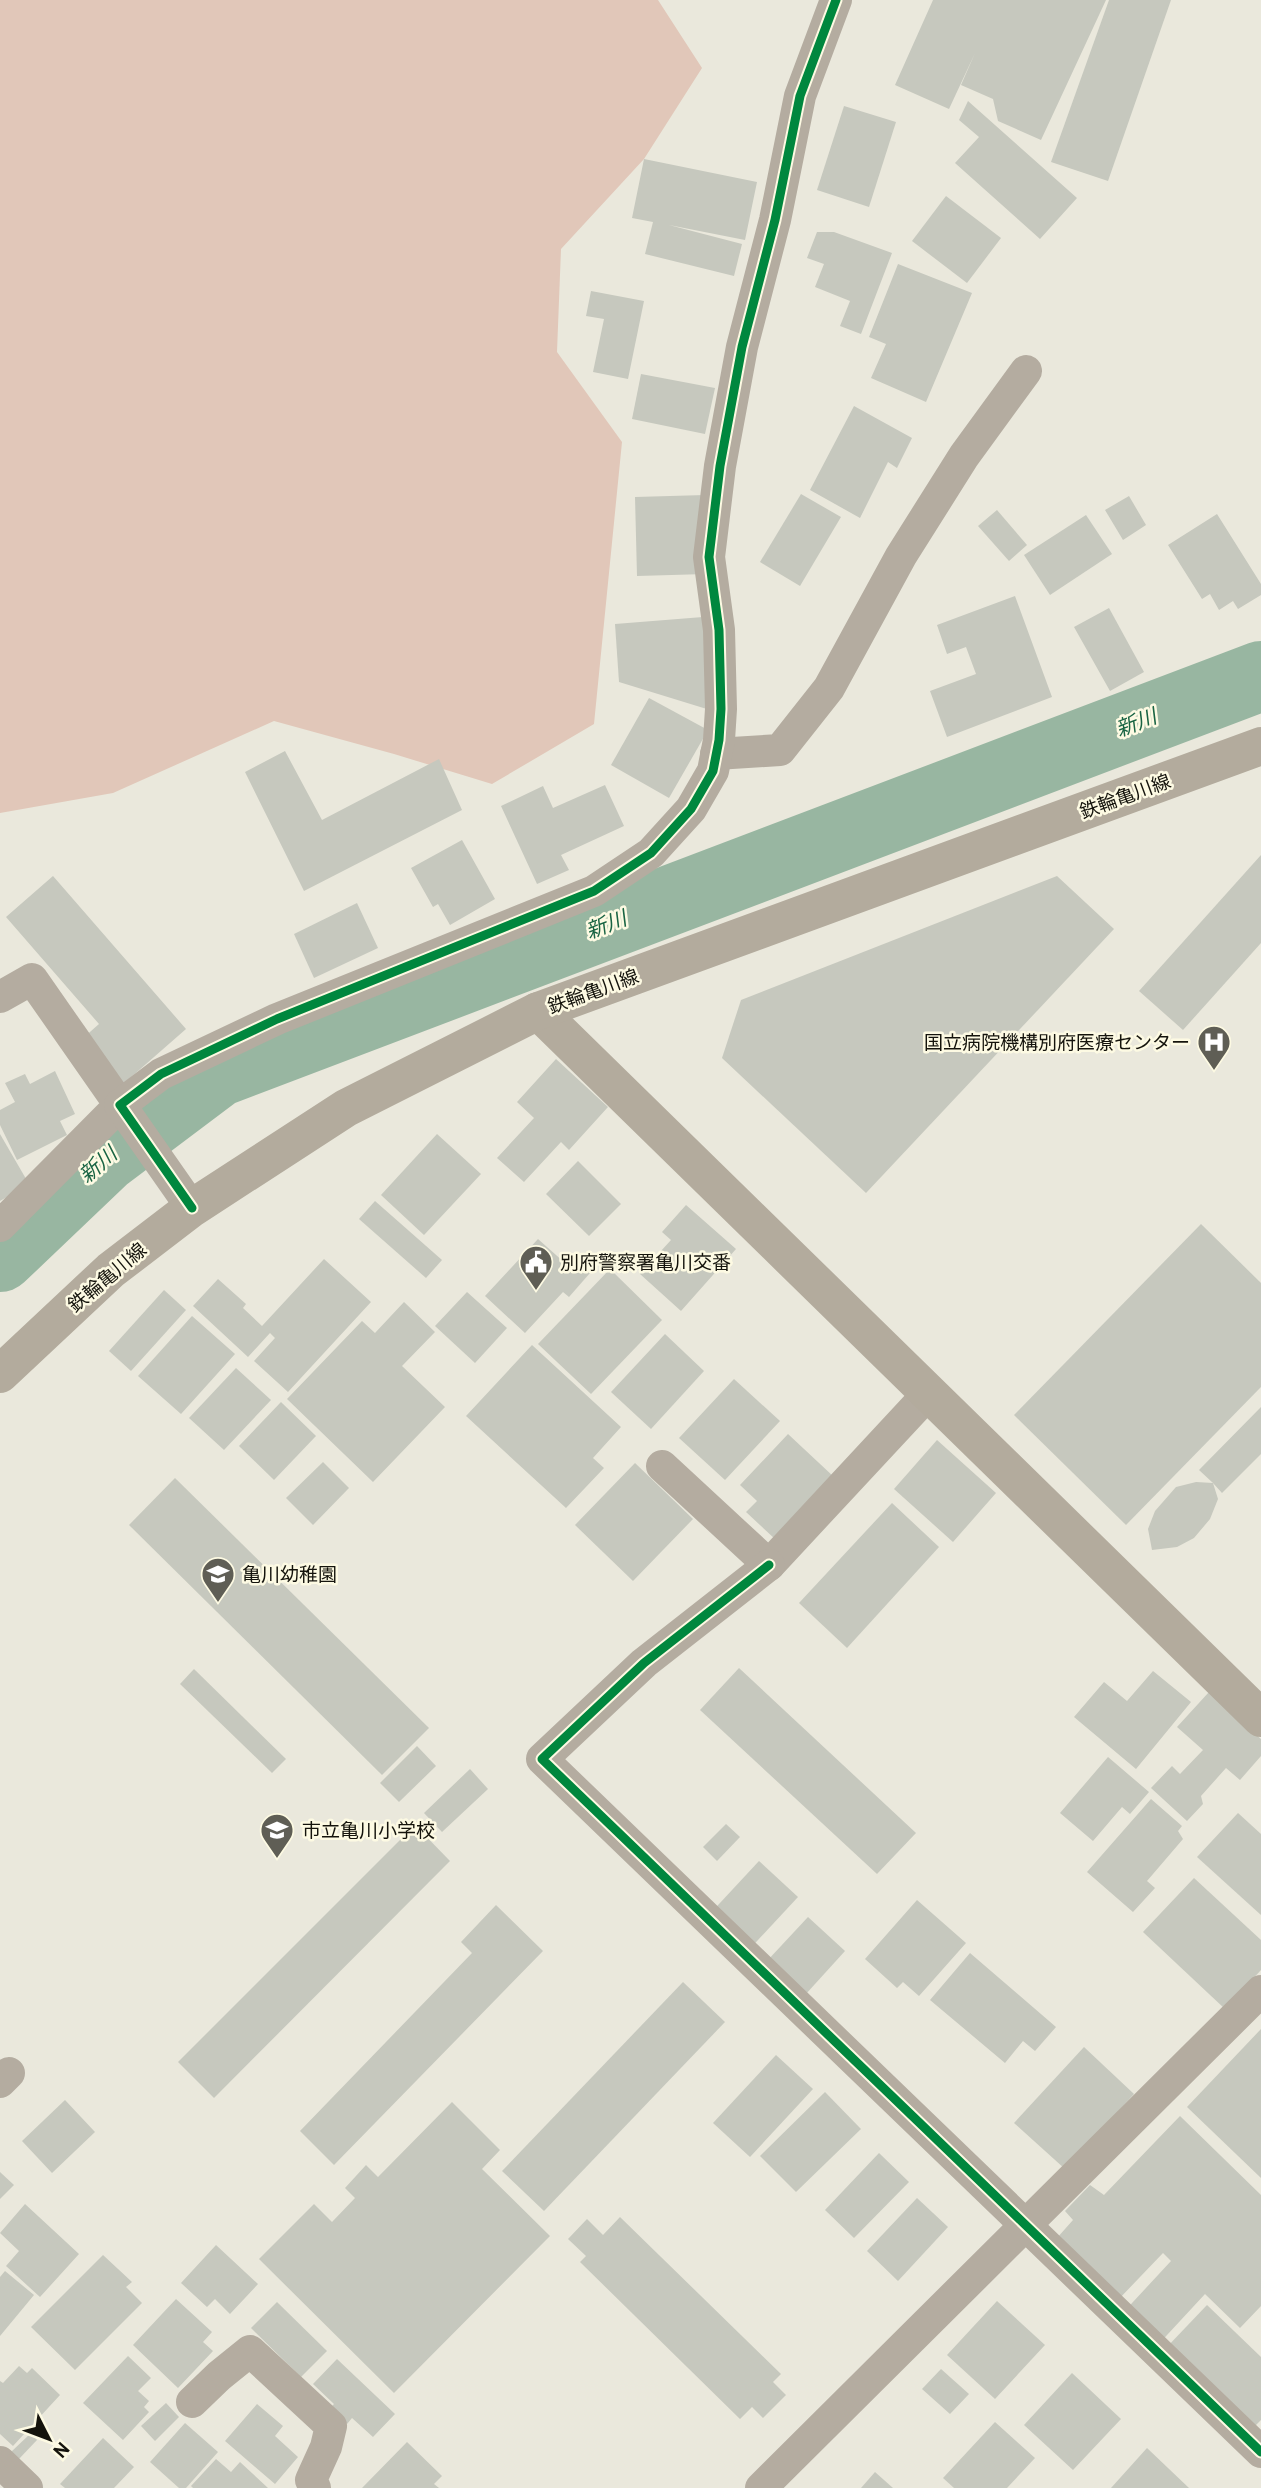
<svg xmlns="http://www.w3.org/2000/svg" width="1261" height="2488" font-family="Overpass,'Noto Sans JP',sans-serif">
<style>
.green{fill:#e1c7b9}
.lines{fill:none;stroke-linecap:round;stroke-linejoin:round}
.river{stroke:#98b6a1;stroke-width:70}
.building{fill:#c6c8be}
.street{stroke:#b4aca0;stroke-width:32}
.secondary{stroke:#b3ab9d;stroke-width:38}
.cycleway-casing{stroke:#fdfae3;stroke-width:13}
.cycleway{stroke:#00873e;stroke-width:9}
.labels{text-anchor:middle;stroke-width:5;stroke-linejoin:round;paint-order:stroke}
.street-label{font-size:19px;fill:#14130c;stroke:#fdfae3}
.poi-label{font-size:19px;fill:#14130c;stroke:#fdfae3;text-anchor:start}
.water-label{font-size:21px;font-style:italic;fill:#196443;stroke:#fdfae3}
</style>
<rect width="100%" height="100%" fill="#eae8dc"/>
<polygon class="green" points="0,0 658,0 702,68 644,159 561,249 557,352 622,442 594,724 492,784 394,754 274,721 113,793 0,813"/>
<g class="lines">
<polyline class="river" points="0,1257 105,1157 218,1072 1261,676"/>
</g>
<g class="building">
<polygon points="933,0 1106,0 1041,140 998,121 993,99 961,85 975,53 949,109 895,85"/>
<polygon points="1109,0 1171,0 1108,181 1051,162"/>
<polygon points="968,101 1077,198 1040,239 955,163 979,137 959,120"/>
<polygon points="844,106 896,122 869,207 817,190"/>
<polygon points="644,159 757,182 745,240 669,225 742,244 734,276 645,254 653,222 632,218"/>
<polygon points="946,196 1001,238 967,283 912,241"/>
<polygon points="817,232 834,232 892,253 861,334 840,326 850,301 815,287 824,264 807,258"/>
<polygon points="898,264 972,293 926,402 871,378 886,344 869,337"/>
<polygon points="591,291 644,301 628,379 593,372 604,319 586,316"/>
<polygon points="641,374 715,388 705,434 632,419"/>
<polygon points="854,406 912,438 897,468 888,462 860,518 810,490"/>
<polygon points="801,494 841,517 800,586 760,562"/>
<polygon points="705,495 706,574 637,576 635,497"/>
<polygon points="1129,496 1146,525 1123,540 1105,510"/>
<polygon points="997,510 1027,545 1009,561 978,526"/>
<polygon points="1217,514 1261,584 1261,595 1238,609 1233,601 1219,610 1210,594 1202,599 1168,545"/>
<polygon points="1086,515 1112,554 1050,595 1024,555"/>
<polygon points="1015,596 1052,697 947,737 930,691 976,674 966,647 947,654 937,625"/>
<polygon points="1109,608 1144,672 1110,691 1074,627"/>
<polygon points="703,617 710,710 619,682 615,624"/>
<polygon points="649,698 708,730 669,798 611,765"/>
<polygon points="285,751 322,820 439,759 462,810 304,891 245,772"/>
<polygon points="605,785 624,826 561,855 569,870 537,884 501,806 543,786 553,808"/>
<polygon points="462,840 495,899 450,925 438,904 433,907 411,868"/>
<polygon points="1261,855 1261,943 1183,1030 1139,991"/>
<polygon points="53,876 186,1029 122,1085 82,1039 99,1024 6,917"/>
<polygon points="1057,876 1114,929 866,1193 722,1058 741,1000"/>
<polygon points="357,903 378,948 314,978 294,934"/>
<polygon points="556,1059 608,1107 569,1150 561,1142 524,1182 497,1158 534,1118 517,1102"/>
<polygon points="55,1071 75,1114 60,1121 67,1135 17,1160 0,1125 0,1110 15,1102 5,1083 25,1074 30,1084"/>
<polygon points="0,1134 29,1184 0,1201"/>
<polygon points="437,1134 481,1174 424,1235 381,1195"/>
<polygon points="578,1161 621,1204 589,1236 546,1194"/>
<polygon points="375,1201 442,1260 426,1278 359,1219"/>
<polygon points="686,1205 736,1249 681,1311 640,1274 671,1240 662,1232"/>
<polygon points="1201,1224 1261,1283 1261,1387 1126,1525 1014,1415"/>
<polygon points="538,1239 565,1263 572,1256 590,1273 569,1297 563,1292 525,1333 485,1296"/>
<polygon points="324,1259 371,1302 288,1392 254,1361 275,1338 270,1333 248,1357 193,1306 218,1279 246,1304 243,1308 262,1326"/>
<polygon points="610,1269 662,1320 591,1394 538,1344"/>
<polygon points="164,1290 186,1310 131,1371 109,1351"/>
<polygon points="467,1292 507,1328 475,1363 435,1326"/>
<polygon points="404,1302 435,1332 402,1366 445,1407 373,1482 287,1399 362,1321 375,1333"/>
<polygon points="192,1316 235,1354 181,1414 138,1376"/>
<polygon points="665,1334 704,1371 651,1429 611,1392"/>
<polygon points="532,1345 621,1427 593,1458 604,1468 566,1508 466,1416"/>
<polygon points="236,1368 271,1400 224,1450 189,1418"/>
<polygon points="734,1379 780,1421 725,1480 679,1438"/>
<polygon points="281,1402 316,1436 274,1480 239,1446"/>
<polygon points="1261,1407 1261,1454 1222,1493 1213,1483 1218,1499 1210,1519 1194,1538 1177,1547 1152,1550 1148,1529 1155,1511 1176,1487 1196,1482 1213,1483 1199,1470"/>
<polygon points="788,1434 834,1477 775,1539 746,1512 757,1501 740,1485"/>
<polygon points="937,1440 996,1493 953,1542 894,1489"/>
<polygon points="323,1462 349,1488 313,1525 286,1498"/>
<polygon points="635,1463 693,1519 633,1581 575,1525"/>
<polygon points="175,1478 429,1728 382,1775 129,1525"/>
<polygon points="892,1503 939,1547 847,1648 799,1603"/>
<polygon points="739,1668 916,1833 877,1874 700,1710"/>
<polygon points="194,1669 286,1759 272,1773 180,1684"/>
<polygon points="1153,1671 1191,1702 1136,1769 1074,1717 1104,1682 1127,1701"/>
<polygon points="1209,1692 1261,1739 1261,1756 1240,1780 1226,1768 1201,1796 1203,1804 1187,1821 1151,1788 1172,1766 1180,1774 1203,1750 1177,1727"/>
<polygon points="417,1746 436,1766 399,1802 380,1783"/>
<polygon points="1108,1757 1149,1792 1130,1814 1122,1807 1093,1841 1060,1813"/>
<polygon points="470,1769 488,1789 442,1832 424,1813"/>
<polygon points="1151,1799 1182,1826 1178,1831 1183,1839 1147,1881 1155,1888 1133,1912 1087,1872"/>
<polygon points="1238,1813 1261,1834 1261,1915 1197,1857"/>
<polygon points="726,1824 740,1837 717,1861 703,1847"/>
<polygon points="415,1825 450,1861 214,2098 178,2062"/>
<polygon points="759,1861 798,1897 745,1954 706,1918"/>
<polygon points="1194,1878 1261,1940 1261,1970 1225,2009 1143,1932"/>
<polygon points="917,1900 966,1943 919,1996 903,1982 897,1988 865,1959"/>
<polygon points="496,1905 543,1951 334,2165 300,2131 472,1953 461,1942"/>
<polygon points="808,1917 845,1951 805,1995 767,1961"/>
<polygon points="970,1953 1056,2027 1035,2051 1023,2041 1005,2063 930,2000"/>
<polygon points="683,1982 725,2022 544,2211 502,2171"/>
<polygon points="1261,2029 1261,2178 1187,2107"/>
<polygon points="1084,2047 1134,2094 1065,2169 1014,2123"/>
<polygon points="776,2055 813,2089 750,2157 713,2123"/>
<polygon points="825,2092 861,2129 796,2192 760,2156"/>
<polygon points="65,2100 95,2132 52,2173 22,2141"/>
<polygon points="452,2102 500,2150 482,2169 550,2236 394,2393 259,2259 314,2204 332,2222 355,2198 345,2188 366,2165 378,2177"/>
<polygon points="1180,2116 1261,2195 1261,2306 1240,2328 1205,2294 1155,2348 1120,2316 1171,2261 1163,2253 1117,2301 1057,2238 1073,2220 1065,2211 1090,2185 1104,2195"/>
<polygon points="879,2153 909,2182 854,2238 825,2210"/>
<polygon points="0,2172 14,2185 0,2199"/>
<polygon points="917,2198 948,2227 898,2281 867,2251"/>
<polygon points="25,2204 79,2254 40,2297 6,2266 19,2251 0,2233"/>
<polygon points="620,2217 781,2374 773,2382 786,2395 763,2418 752,2407 740,2419 580,2262 586,2256 568,2239 587,2219 603,2235"/>
<polygon points="216,2245 258,2284 230,2314 215,2299 207,2307 181,2283"/>
<polygon points="103,2255 132,2282 126,2287 142,2303 75,2370 31,2327"/>
<polygon points="5,2271 34,2295 0,2336 0,2277"/>
<polygon points="176,2299 212,2332 203,2342 213,2351 178,2388 133,2345"/>
<polygon points="997,2301 1045,2345 995,2399 947,2355"/>
<polygon points="277,2302 327,2351 301,2377 251,2328"/>
<polygon points="1207,2305 1261,2357 1261,2420 1251,2430 1166,2348"/>
<polygon points="128,2356 151,2378 138,2391 149,2401 144,2407 149,2412 123,2440 83,2403"/>
<polygon points="337,2359 395,2414 373,2437 352,2418 347,2424 330,2408 334,2404 313,2384"/>
<polygon points="19,2366 27,2373 32,2368 60,2395 13,2446 0,2434 0,2381 3,2383"/>
<polygon points="941,2369 969,2394 950,2414 922,2389"/>
<polygon points="1072,2373 1121,2419 1073,2470 1024,2425"/>
<polygon points="166,2403 179,2417 155,2441 141,2426"/>
<polygon points="257,2404 283,2426 275,2436 298,2457 275,2484 225,2441"/>
<polygon points="995,2422 1035,2458 1007,2488 954,2488 943,2478"/>
<polygon points="185,2423 218,2452 186,2488 179,2488 150,2462"/>
<polygon points="31,2433 37,2440 18,2460 11,2452"/>
<polygon points="103,2438 134,2467 114,2488 65,2488 60,2484"/>
<polygon points="407,2442 442,2476 434,2484 439,2488 362,2488"/>
<polygon points="1147,2448 1189,2488 1111,2488"/>
<polygon points="216,2459 231,2472 240,2462 268,2488 193,2488 191,2486"/>
<polygon points="875,2472 893,2488 861,2488"/>
</g>
<g class="lines">
<g class="street">
<polyline points="716,754 780,750 829,688 901,556 964,456 1026,371"/>
<polyline points="0,997 32,979 120,1105 0,1226"/>
<polyline points="192,1208 120,1105 161,1074 277,1019 594,891 651,853 691,809 713,771 719,740 721,709 719,630 709,557 720,466 742,347 775,220 800,96 836,0"/>
<polyline points="662,1466 769,1565 928,1394"/>
<polyline points="769,1565 644,1663 542,1759 1261,2452"/>
<polyline points="0,2082 9,2073"/>
<polyline points="192,2402 219,2376 250,2351 331,2426 326,2447 311,2480 315,2488"/>
<polyline points="0,2462 27,2488"/>
<polyline points="761,2488 1261,1991"/>
</g>
<g class="secondary">
<polyline points="538,1011 1261,1718"/>
<polyline points="0,1374 111,1270 192,1208 346,1108 538,1011 1261,746"/>
</g>
<defs>
<g id="cycleway">
<polyline points="192,1208 120,1105 161,1074 277,1019 594,891 651,853 691,809 713,771 719,740 721,709 719,630 709,557 720,466 742,347 775,220 800,96 836,0"/>
<polyline points="769,1565 644,1663 542,1759 1261,2452"/>
</g>
</defs>
<use href="#cycleway" class="cycleway-casing"/>
<use href="#cycleway" class="cycleway"/>
</g>
<defs>
<symbol id="hospital-pin" viewBox="-11 -11 22 30"><path d="M0 17L-7.5 6A9.5 9.5 0 1 1 7.5 6Z" fill="#5f5e55" stroke="#fdfae3"/><path d="M-5-5h3v3.5h4V-5h3V5h-3V1.5h-4V5h-3Z" fill="#fff"/></symbol>
<symbol id="civic-pin" viewBox="-11 -11 22 30"><path d="M0 17L-7.5 6A9.5 9.5 0 1 1 7.5 6Z" fill="#5f5e55" stroke="#fdfae3"/><path d="M-.6-6.5H3V-4.5H.6V-3L4-1V1h2V6H-6V1h2V-1L-.6-3ZM-1.2 2.5V6h2.4V2.5Z" fill="#fff"/></symbol>
<symbol id="school-pin" viewBox="-11 -11 22 30"><path d="M0 17L-7.5 6A9.5 9.5 0 1 1 7.5 6Z" fill="#5f5e55" stroke="#fdfae3"/><path d="M0-5L7-2L0 1L-7-2ZM-4 1L0 2.5L4 1V4Q0 6-4 4Z" fill="#fff"/></symbol>
</defs>
<g fill-rule="evenodd">
<use href="#hospital-pin" x="1195" y="1023" width="38" height="52"/>
<use href="#civic-pin" x="517" y="1243" width="38" height="52"/>
<use href="#school-pin" x="199" y="1555" width="38" height="52"/>
<use href="#school-pin" x="258" y="1811" width="38" height="52"/>
</g>
<g class="labels">
<g class="street-label">
<text transform="translate(1125 796) rotate(-20)" y="7">鉄輪亀川線</text>
<text transform="translate(593 991) rotate(-20)" y="7">鉄輪亀川線</text>
<text transform="translate(107 1277) rotate(-40)" y="7">鉄輪亀川線</text>
</g>
<g class="poi-label">
<text x="1190" y="1049" text-anchor="end">国立病院機構別府医療センター</text>
<text x="560" y="1269">別府警察署亀川交番</text>
<text x="242" y="1581">亀川幼稚園</text>
<text x="302" y="1837">市立亀川小学校</text>
</g>
<g class="water-label">
<text transform="translate(1136 723) rotate(-21)" y="7">新川</text>
<text transform="translate(606 925) rotate(-21)" y="7">新川</text>
<text transform="translate(98 1165) rotate(-41)" y="7">新川</text>
</g>
</g>
<g transform="translate(49 2439) rotate(132)" stroke="#fdfae3" stroke-width="5" paint-order="stroke">
<path d="M0-5L12 26L0 18L-12 26Z" fill="#14130c"/>
<text y="-10" font-size="19" font-weight="bold" text-anchor="middle" fill="#14130c">N</text>
</g>
</svg>
